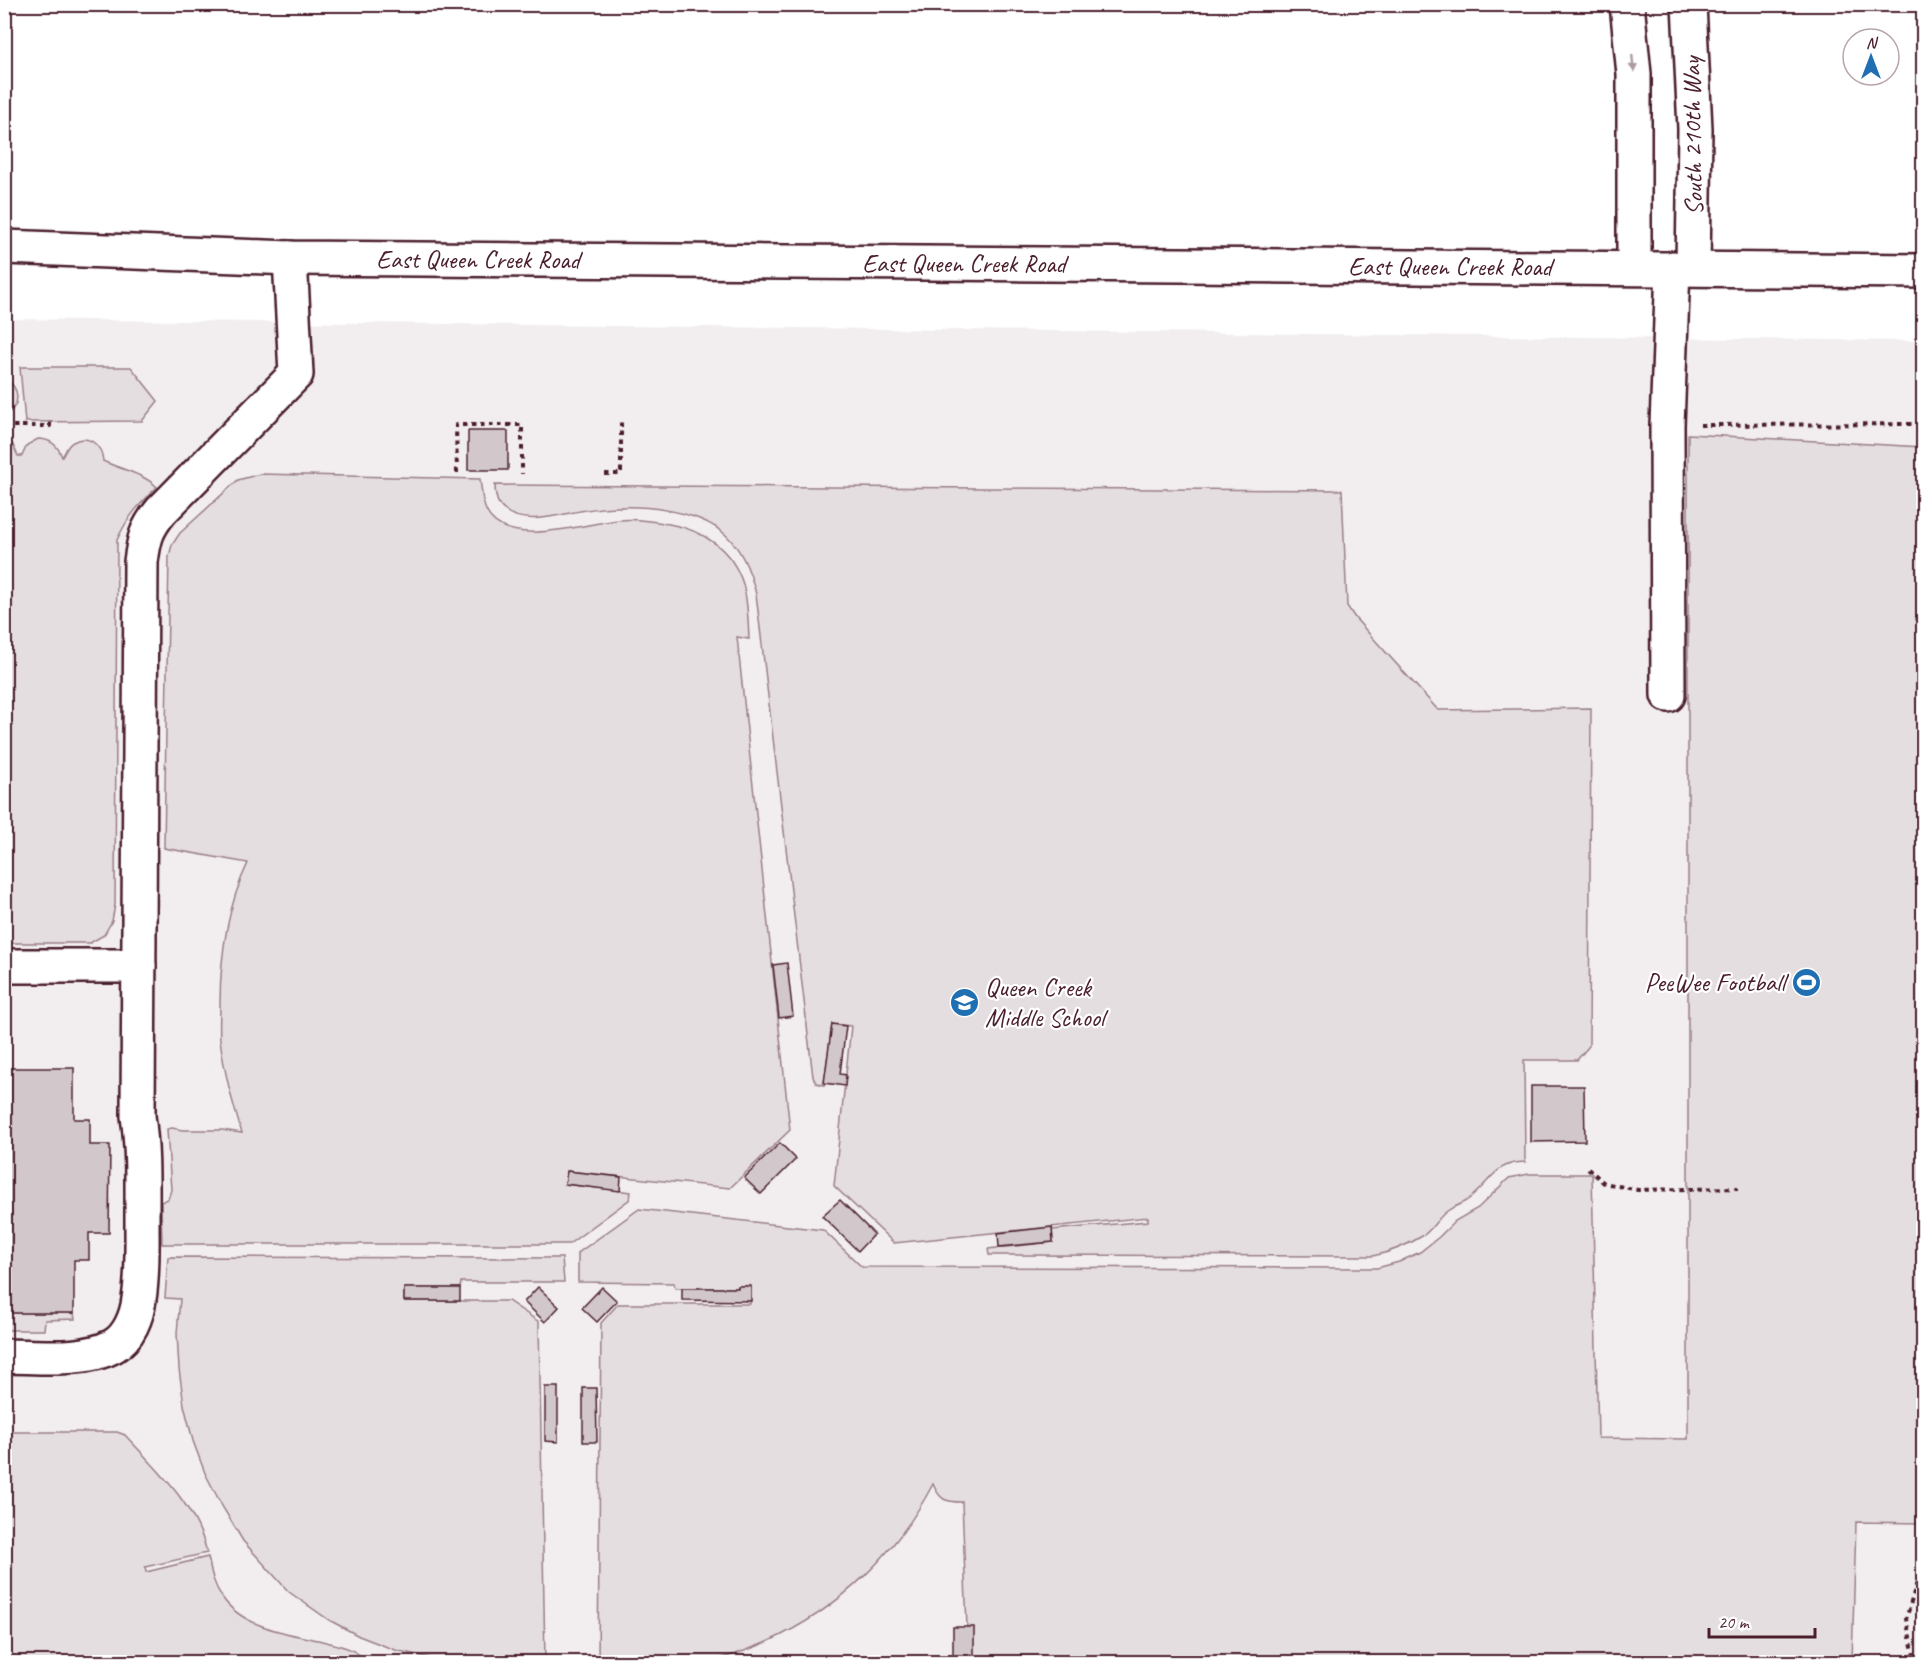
<svg xmlns="http://www.w3.org/2000/svg" width="1928" height="1667" font-family="Caveat,sans-serif">
<style>
.built{fill:#f2eeef}
.green{fill:#e5dee0;stroke:#987e86;stroke-width:1.5}
.building{fill:#d2c7cb;stroke:#4a1f2b;stroke-width:1.5}
.lines{fill:none;stroke-linecap:round;stroke-linejoin:round}
.minor-casing{stroke:#4a1f2b;stroke-width:38}
.major-casing{stroke:#4a1f2b;stroke-width:38}
.path{stroke:#4a1f2b;stroke-width:4;stroke-dasharray:4.5 4.5;stroke-linecap:butt}
.minor{stroke:#fff;stroke-width:33}
.major{stroke:#fff;stroke-width:33}
.oneway{fill:#ae9aa0}
.labels{text-anchor:middle;stroke-width:4.5;stroke-linejoin:round;paint-order:stroke}
.street-label{font-size:26px;fill:#4a1f2b;stroke:#fff}
.poi-label{font-size:26px;fill:#4a1f2b;stroke:#fff;text-anchor:end}
</style>
<rect width="100%" height="100%" fill="#fff"/>
<filter id="ink" filterUnits="userSpaceOnUse"><feTurbulence type="fractalNoise" baseFrequency=".0167" numOctaves="2"/><feDisplacementMap in="SourceGraphic" scale="12" xChannelSelector="R" yChannelSelector="G"/><feConvolveMatrix kernelMatrix="1 2 1 2 8 2 1 2 1" color-interpolation-filters="sRGB"/></filter>
<g filter="url(#ink)">
<polygon class="built" points="5,319 1923,341 1923,1662 5,1662"/>
<g class="green">
<polygon points="20,367 131,367 158,401 142,421 25,422"/>
<path d="M5 379C21 388 21 406 5 415Z"/>
<path d="M1688 434 1923 447V1523L1856 1522 1852 1662H971L967 1627 962 1502C945 1502 940 1500 933 1484 896 1554 840 1609 767 1642 746 1651 725 1659 702 1662H598L601 1323 618 1304H750V1286H738V1288H675L674 1283 578 1282V1253L639 1209 823 1230 862 1267 1377 1268 1399 1262 1420 1252 1439 1237 1455 1221 1478 1208 1509 1178 1529 1174H1592L1598 1438 1688 1439Z"/>
<path d="M38 439C51 439 58 445 62 457 65 453 67 445 73 442 89 433 102 446 103 461 120 469 144 474 157 487 138 506 128 516 117 540L115 905 112 921 104 935 90 943H5V441L13 445 18 456H22L27 445Z"/>
<path d="M260 474 480 479C482 492 482 508 491 518 515 547 587 523 619 520 636 518 653 521 669 524 703 530 732 549 743 584 748 601 748 621 749 639L737 637 790 1130 730 1188 568 1171 566 1184 631 1192 630 1199 569 1244H162L161 1202 168 1199 171 1190 167 1129 172 1128 183 1130H222L242 1133C232 1102 224 1071 220 1039 219 1028 220 1017 220 1006 220 957 227 907 248 863L164 848 169 556 172 545 180 533 238 480Z"/>
<path d="M495 485 1342 490 1347 606 1355 618 1438 710 1591 708 1589 1046 1577 1060H1524L1525 1162C1493 1162 1490 1185 1466 1201 1460 1205 1452 1207 1446 1212 1438 1218 1432 1229 1424 1235 1408 1245 1391 1252 1373 1256L989 1255 988 1249 1053 1242 1052 1230 1148 1221V1217L894 1243 834 1186 851 1026 832 1024 824 1083V1085L816 1083 813 1077 756 594C743 541 720 519 666 510 637 505 609 506 580 511 558 515 524 526 504 510 496 504 495 494 495 485Z"/>
<polygon points="168,1257 562,1258 564,1282 461,1282 460,1288 404,1288 404,1301 508,1301 539,1322 545,1662 448,1662 395,1650 359,1636 329,1620 289,1592 243,1541 222,1506 205,1473 193,1441 184,1405 179,1369 177,1333 180,1299 165,1298"/>
<polygon points="5,1313 74,1313 75,1319 45,1320 44,1330 5,1330"/>
<path d="M4 1432H117L125 1435C156 1469 197 1506 207 1553L145 1567 146 1572 208 1557C211 1571 213 1584 222 1597 243 1629 292 1634 326 1642 342 1646 357 1649 366 1662H5Z"/>
</g>
<g class="building">
<rect x="468" y="431" width="40" height="39"/>
<polygon points="787,963 793,1016 779,1018 773,965"/>
<polygon points="832,1024 846,1026 840,1074 846,1075 845,1086 824,1083"/>
<polygon points="4,1068 74,1068 74,1119 90,1119 90,1145 110,1145 109,1233 89,1233 89,1260 74,1260 74,1313 4,1313"/>
<polygon points="1531,1086 1584,1086 1585,1141 1531,1142"/>
<polygon points="780,1143 796,1159 761,1194 744,1178"/>
<polygon points="567,1171 621,1177 620,1191 565,1184"/>
<polygon points="840,1200 874,1234 858,1251 822,1216"/>
<polygon points="1052,1227 1053,1242 999,1247 998,1233"/>
<polygon points="738,1286 751,1286 751,1301 682,1300 682,1288 738,1288"/>
<polygon points="538,1287 559,1307 545,1322 524,1302"/>
<polygon points="602,1287 617,1301 597,1322 582,1308"/>
<rect x="404" y="1288" width="56" height="13"/>
<polygon points="545,1387 558,1387 558,1442 545,1441"/>
<polygon points="583,1388 596,1388 597,1442 583,1442"/>
<rect x="953" y="1627" width="21" height="34"/>
</g>
<g class="lines">
<defs>
<g id="minor">
<polyline points="1627,4 1634,74 1634,268"/>
<polyline points="1689,4 1695,129 1693,268"/>
<polyline points="1668,695 1667,425 1673,268"/>
<polyline points="4,966 139,966"/>
<path d="M4 1356C38 1356 84 1362 113 1346 129 1337 137 1316 139 1299 143 1274 142 1247 142 1221 142 1186 143 1151 138 1116L141 562C144 539 146 529 161 511L296 374 290 258"/>
</g>
<polyline id="major" points="4,247 290,258 1924,271"/>
</defs>
<use href="#minor" class="minor-casing"/>
<use href="#major" class="major-casing"/>
<g class="path">
<polyline points="1700,425 1924,424"/>
<polyline points="4,426 50,426 50,422"/>
<polyline points="457,473 456,425 522,425 522,474"/>
<polyline points="605,474 621,474 621,418"/>
<polyline points="1588,1168 1604,1183 1638,1190 1738,1188"/>
<polyline points="1920,1662 1915,1660 1906,1619 1920,1572 1924,1570"/>
</g>
<use href="#minor" class="minor"/>
<use href="#major" class="major"/>
</g>
<defs><path id="oneway-solid" d="M-6-.8H1V-3.2L6.5 0L1 3.2V.8H-6Z" transform="scale(1.5)"/></defs>
<use class="oneway" href="#oneway-solid" transform="translate(1633 63) rotate(84)"/>
</g>
<defs>
<symbol id="stadium-disc" viewBox="-11 -11 22 22"><circle r="9.5" fill="#1f6fb2" stroke="#fff"/><path d="M0-5a6.5 5 0 1 0 0 10a6.5 5 0 1 0 0-10ZM-3.5-1.8h7v3.6h-7Z" fill="#fff"/></symbol>
<symbol id="school-disc" viewBox="-11 -11 22 22"><circle r="9.5" fill="#1f6fb2" stroke="#fff"/><path d="M0-5L7-2L0 1L-7-2ZM-4 1L0 2.5L4 1V4Q0 6-4 4Z" fill="#fff"/></symbol>
</defs>
<g fill-rule="evenodd">
<use href="#stadium-disc" x="1790" y="966" width="33" height="33"/>
<use href="#school-disc" x="948" y="986" width="33" height="33"/>
</g>
<g class="labels">
<g class="street-label">
<text transform="translate(1692 136) rotate(-91)" y="9">South 210th Way</text>
<text x="478" y="268">East Queen Creek Road</text>
<text x="964" y="272">East Queen Creek Road</text>
<text x="1450" y="275">East Queen Creek Road</text>
</g>
<g class="poi-label">
<text x="1785" y="991">PeeWee Football</text>
<text x="985" y="996" text-anchor="start">Queen Creek<tspan x="985" dy="30">Middle School</tspan></text>
</g>
</g>
<rect width="1928" height="1667" fill="none" stroke="#fff" stroke-width="24"/>
<rect x="12" y="12" width="1904" height="1643" fill="none" stroke="#4a1f2b" stroke-width="2" filter="url(#ink)"/>
<g transform="translate(1871 57)"><circle r="28" fill="#ffffff" stroke="#b7a5aa" stroke-width="1.5"/>
<path d="M0-4.5L10 22L0 15L-10 22Z" fill="#1f6fb2"/>
<text y="-9" font-size="16" font-weight="bold" text-anchor="middle" fill="#4a1f2b">N</text>
</g>
<path d="M1709 1628v9h106v-9" fill="none" stroke="#4a1f2b" stroke-width="3"/>
<text x="1718" y="1628" font-size="18" fill="#4a1f2b" stroke="#ffffff" stroke-width="4.5" paint-order="stroke">20 m</text>
</svg>
